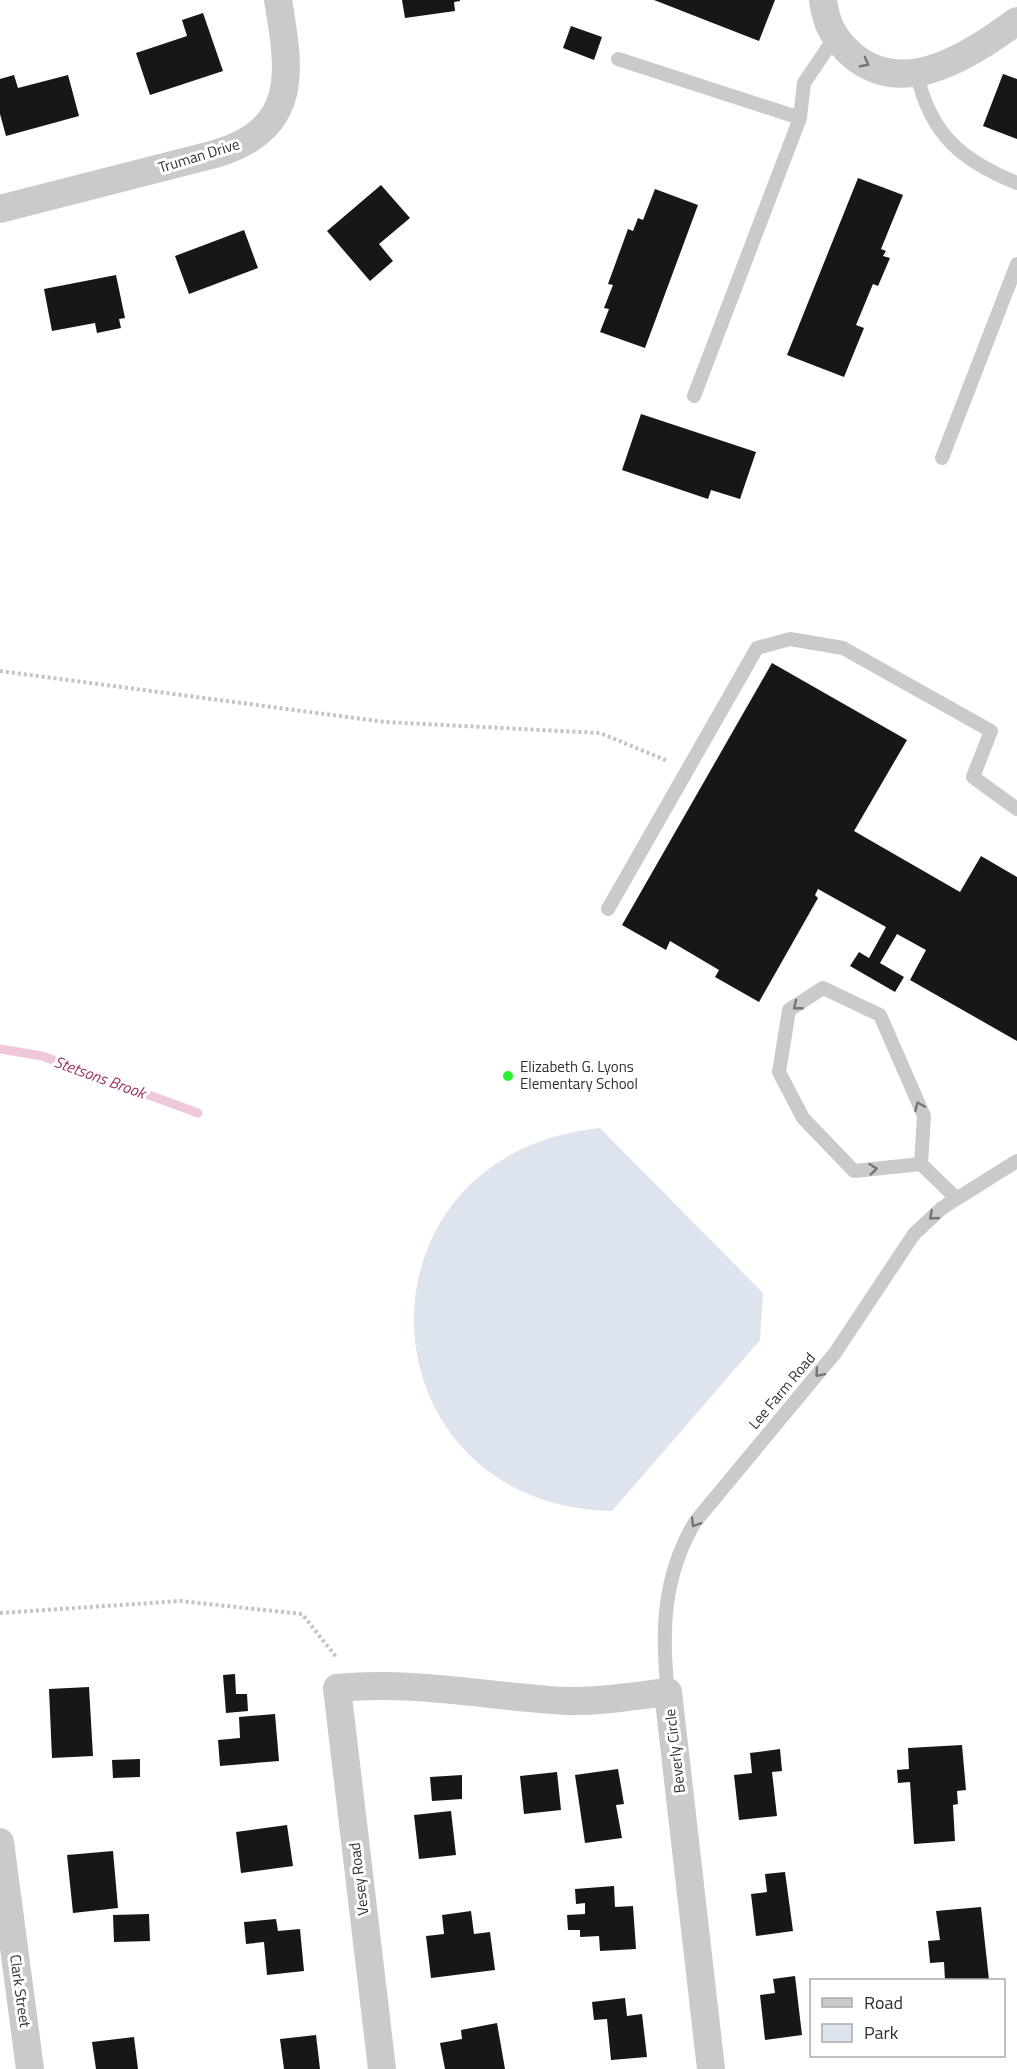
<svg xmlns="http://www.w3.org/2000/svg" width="1017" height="2069" font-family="'Titillium Web',sans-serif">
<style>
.green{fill:#dde4ee}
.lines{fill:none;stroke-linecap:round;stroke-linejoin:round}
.stream{stroke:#efc8dc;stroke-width:9}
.building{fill:#171717}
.path{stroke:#c4c4c4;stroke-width:4;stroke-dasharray:3 3;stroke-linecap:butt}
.service{stroke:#cacaca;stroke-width:14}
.minor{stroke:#cacaca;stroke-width:28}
.oneway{stroke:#757575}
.poi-dot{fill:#25f42e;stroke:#fff;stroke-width:2}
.labels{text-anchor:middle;stroke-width:6;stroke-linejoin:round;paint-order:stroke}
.street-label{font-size:15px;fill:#303030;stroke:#fff}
.poi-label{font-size:15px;fill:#303030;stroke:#fff;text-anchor:start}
.water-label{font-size:16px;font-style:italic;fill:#9a3668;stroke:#fff}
</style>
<rect width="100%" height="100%" fill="#fff"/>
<path class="green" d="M600 1128 763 1293 760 1340 612 1511C358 1505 342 1155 600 1128Z"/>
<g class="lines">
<polyline class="stream" points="0,1049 42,1056 198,1113"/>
</g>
<g class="building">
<polygon points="402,0 460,0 460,1 454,2 455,11 405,18"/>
<polygon points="654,0 775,0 759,41"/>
<polygon points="203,13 223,71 150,95 136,53 187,36 182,20"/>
<polygon points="571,26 602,37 594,60 563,48"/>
<polygon points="1003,74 1017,79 1017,139 983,126"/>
<polygon points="14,75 18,88 68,75 79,116 6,136 0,114 0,79"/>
<polygon points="858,178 903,195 881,249 886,251 883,256 890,258 878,286 873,284 856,325 864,328 844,377 787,355"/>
<polygon points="381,185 410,218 379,244 393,261 370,281 327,231"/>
<polygon points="655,189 698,205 645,348 600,332 609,309 604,308 613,285 608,284 628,229 633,231 638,218 643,220"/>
<polygon points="244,230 258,268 189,294 175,256"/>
<polygon points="116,275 125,318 119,319 121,328 97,333 95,323 52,331 44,289"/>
<polygon points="641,414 756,452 740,499 711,490 708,499 622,470"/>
<polygon points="772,663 907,740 854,831 960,892 981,856 1017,877 1017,1041 910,980 926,950 897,934 880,963 904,977 895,992 850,966 859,952 869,958 886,927 818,889 815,895 818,898 759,1002 715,977 719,970 670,941 666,950 622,925"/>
<polygon points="235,1674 236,1694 247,1694 248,1711 226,1713 223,1675"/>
<polygon points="89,1687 93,1756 52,1758 49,1689"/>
<polygon points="275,1714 279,1761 220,1766 218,1740 240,1738 239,1717"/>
<polygon points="962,1745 966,1790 957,1791 958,1804 953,1805 955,1841 914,1844 910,1782 898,1783 897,1770 909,1769 908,1748"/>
<polygon points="780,1749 782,1771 772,1772 777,1816 739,1820 734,1775 752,1773 750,1753"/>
<polygon points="140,1759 140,1777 113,1778 112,1760"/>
<polygon points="618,1769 624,1804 616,1805 622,1838 585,1843 575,1775"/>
<polygon points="557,1772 561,1810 524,1814 520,1776"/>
<polygon points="462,1775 462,1799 432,1801 430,1777"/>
<polygon points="451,1811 456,1855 419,1859 414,1815"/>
<polygon points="287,1825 293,1866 241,1873 236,1832"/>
<polygon points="113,1851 118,1908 73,1913 67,1855"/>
<polygon points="785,1872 793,1931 756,1936 751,1894 767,1892 765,1874"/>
<polygon points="614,1886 615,1907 633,1906 636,1949 600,1951 599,1936 580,1937 580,1930 568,1930 567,1915 585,1914 585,1903 576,1904 575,1889"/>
<polygon points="981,1907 989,1980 945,1980 944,1962 930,1963 928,1941 940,1940 936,1911"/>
<polygon points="471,1911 474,1934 490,1932 495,1970 431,1978 426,1936 444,1934 442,1915"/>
<polygon points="149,1914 150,1941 114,1942 113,1915"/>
<polygon points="276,1919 278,1931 300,1929 304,1971 267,1975 264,1942 246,1944 244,1922"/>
<polygon points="795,1976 802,2035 765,2040 760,1995 775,1993 773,1979"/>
<polygon points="625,1998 627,2016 642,2014 647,2057 611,2060 607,2019 594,2020 592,2002"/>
<polygon points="497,2023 505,2069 445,2069 440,2043 462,2039 461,2030"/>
<polygon points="316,2035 320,2069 284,2069 280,2039"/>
<polygon points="134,2037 138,2069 96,2069 92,2042"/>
</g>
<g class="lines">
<g class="path">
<polyline points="0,671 385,722 600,733 668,761"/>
<polyline points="0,1613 180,1601 302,1614 337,1658"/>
</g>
<g class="service">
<polyline points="618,59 800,118"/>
<path d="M917 74C930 134 962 161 1017 183"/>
<polyline points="694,396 800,118 804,83 835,37"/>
<polyline points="942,458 1017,264"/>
<polyline points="608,909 757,648 790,639 843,648 991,731 973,777 1017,809"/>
<polyline points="921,1164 854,1171 803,1118 779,1072 789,1010 823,988 880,1015 924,1116 921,1164 956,1198"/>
<path d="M668 1692C661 1632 663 1576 695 1522L835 1353 914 1234 942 1208 1017 1161"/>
</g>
<g class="minor">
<path d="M823 0C826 24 834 39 852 55 905 100 971 54 1017 21"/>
<path d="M0 209 215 154C300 129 290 71 278 0"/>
<polyline points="0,1842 30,2069"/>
<path d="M382 2069 337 1688C414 1680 490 1697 567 1701 601 1702 634 1696 668 1692L711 2069"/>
</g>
</g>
<defs><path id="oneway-chevron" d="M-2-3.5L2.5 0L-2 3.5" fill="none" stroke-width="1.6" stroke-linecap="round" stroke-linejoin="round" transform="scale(1.5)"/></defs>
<g class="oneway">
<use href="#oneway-chevron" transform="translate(865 63) rotate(28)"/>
<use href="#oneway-chevron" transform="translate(797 1006) rotate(142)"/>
<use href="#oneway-chevron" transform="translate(919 1106) rotate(-113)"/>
<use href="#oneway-chevron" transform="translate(873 1169) rotate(-6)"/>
<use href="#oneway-chevron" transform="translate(933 1216) rotate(139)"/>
<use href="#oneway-chevron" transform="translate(819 1373) rotate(130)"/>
<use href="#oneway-chevron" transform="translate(695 1523) rotate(122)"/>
</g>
<circle class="poi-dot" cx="508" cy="1076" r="6"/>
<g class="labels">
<g class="street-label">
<text transform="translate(199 156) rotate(-17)" y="5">Truman Drive</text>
<text transform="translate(782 1391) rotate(-50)" y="5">Lee Farm Road</text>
<text transform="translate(675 1751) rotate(-97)" y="5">Beverly Circle</text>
<text transform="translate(359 1879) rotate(-97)" y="5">Vesey Road</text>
<text transform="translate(20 1991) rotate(82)" y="5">Clark Street</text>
</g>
<g class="poi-label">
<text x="520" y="1072">Elizabeth G. Lyons<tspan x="520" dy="17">Elementary School</tspan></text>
</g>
<g class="water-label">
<text transform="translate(100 1077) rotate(20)" y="6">Stetsons Brook</text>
</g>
</g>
<rect x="810" y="1979" width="195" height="78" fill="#ffffff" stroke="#acacac" stroke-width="1.5"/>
<rect x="822" y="1998" width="30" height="9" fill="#cacaca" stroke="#acacac" stroke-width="1.5"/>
<text x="864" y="2009" font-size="18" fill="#303030">Road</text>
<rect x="822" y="2024" width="30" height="18" fill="#dde4ee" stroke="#acacac" stroke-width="1.5"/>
<text x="864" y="2039" font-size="18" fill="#303030">Park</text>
</svg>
